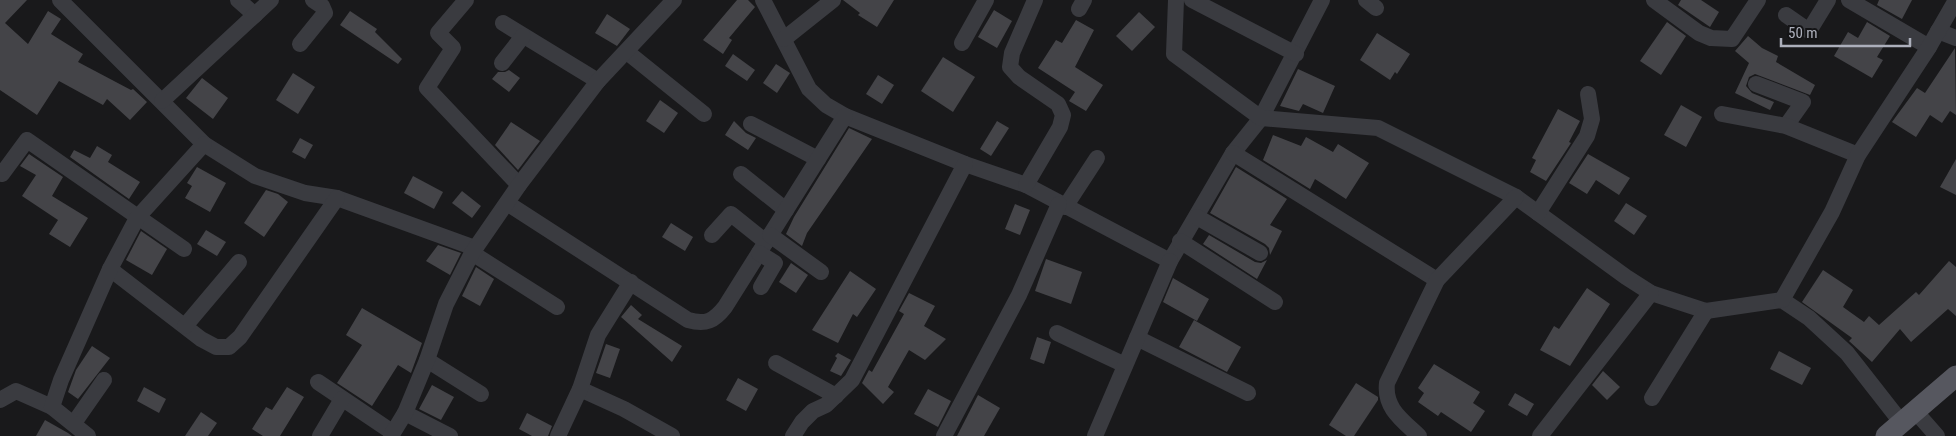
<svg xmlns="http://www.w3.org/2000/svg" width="1956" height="436" font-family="'Roboto Condensed',sans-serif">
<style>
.building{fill:#444448}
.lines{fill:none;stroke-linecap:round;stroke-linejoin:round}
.minor{stroke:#3a3b40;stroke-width:16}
.major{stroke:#56575f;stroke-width:21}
</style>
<rect width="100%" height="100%" fill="#19191b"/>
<g class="building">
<polygon points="0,0 27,0 5,23 28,44 48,11 61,19 51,34 83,54 78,62 131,90 133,89 147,102 130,120 107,99 103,105 59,81 37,115 0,90"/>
<polygon points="737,0 748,0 755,7 729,38 732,40 723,54 703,40"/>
<polygon points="843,0 894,0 877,27 858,15 860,13"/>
<polygon points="1681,0 1701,0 1719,12 1710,27 1678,5"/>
<polygon points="1879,0 1912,0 1902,19 1877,5"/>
<polygon points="994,10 1012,21 997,48 978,37"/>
<polygon points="350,11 377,29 375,32 402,59 398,64 340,25"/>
<polygon points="1139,12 1155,27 1132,51 1116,36"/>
<polygon points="607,14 630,29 617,46 595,33"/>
<polygon points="1076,20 1094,30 1075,67 1103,85 1086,111 1069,101 1075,92 1038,68 1056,40 1062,43"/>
<polygon points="1667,22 1686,36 1661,75 1640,61"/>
<polygon points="1867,22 1890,36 1877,57 1883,60 1872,78 1834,56 1848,32 1858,38"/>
<polygon points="1377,33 1410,54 1397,74 1395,72 1390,80 1360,60"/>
<polygon points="1748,36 1762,48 1778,56 1776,62 1815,85 1810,95 1755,74 1749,77 1746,86 1752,93 1774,102 1770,110 1735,93 1749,63 1735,51"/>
<polygon points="1955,48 1956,115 1950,111 1942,123 1930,115 1916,137 1892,122 1917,88 1925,93"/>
<polygon points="733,54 755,70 747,81 725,66"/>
<polygon points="943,57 975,77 953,112 921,91"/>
<polygon points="776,64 790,73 777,93 763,83"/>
<polygon points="1298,69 1335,86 1323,113 1303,104 1299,111 1280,106"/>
<polygon points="509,70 520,78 509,92 492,79 498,72 505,72"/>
<polygon points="293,73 315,87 298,114 276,100"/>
<polygon points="878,75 894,85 882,104 866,94"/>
<polygon points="202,78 228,98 213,119 186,98"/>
<polygon points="660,100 678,113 664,133 646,121"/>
<polygon points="1681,105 1702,117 1686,147 1664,135"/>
<polygon points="1558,109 1580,121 1569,142 1571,143 1546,181 1530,172 1536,160 1532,158"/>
<polygon points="734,121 746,133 756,138 748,150 725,135"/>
<polygon points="997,121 1009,128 991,156 980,149"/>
<polygon points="511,122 540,141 518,170 495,145"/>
<polygon points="849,128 872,139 807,233 802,246 786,234 794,217"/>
<polygon points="1273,135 1301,146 1306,137 1333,152 1338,144 1369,163 1346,199 1315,179 1310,189 1263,160"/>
<polygon points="300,138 313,145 305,159 292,152"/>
<polygon points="97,146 112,155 108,162 140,182 129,199 70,157 74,150 90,158"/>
<polygon points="29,154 63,177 52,196 88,218 70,247 49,234 58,220 22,196 36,175 20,166"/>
<polygon points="1588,154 1630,178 1619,195 1596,180 1587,194 1569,183"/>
<polygon points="1956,159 1956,195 1940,187"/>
<polygon points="197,167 226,183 210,212 185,198 192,186 187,183"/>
<polygon points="1236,167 1287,199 1270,225 1282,231 1270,255 1269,248 1265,244 1210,213"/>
<polygon points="413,176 443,192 434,209 404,193"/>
<polygon points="266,190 278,194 288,202 264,237 244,223"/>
<polygon points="462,191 481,206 472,218 452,203"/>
<polygon points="1626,203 1647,216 1634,235 1614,221"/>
<polygon points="1015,204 1030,210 1020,235 1005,229"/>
<polygon points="671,223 693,237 685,251 662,237"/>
<polygon points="206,230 226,242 217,256 197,244"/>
<polygon points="141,231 167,249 152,275 126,260"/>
<polygon points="1209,235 1255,262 1261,263 1267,260 1257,279 1203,244"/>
<polygon points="438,245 461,253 450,275 426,261"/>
<polygon points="1046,259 1082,272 1071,304 1035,291"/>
<polygon points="1949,261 1956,267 1956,316 1948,309 1911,342 1900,329 1872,362 1849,341 1852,338 1802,302 1823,270 1853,290 1843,307 1864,322 1869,316 1879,325 1916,292 1919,295"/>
<polygon points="791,263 808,275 796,293 779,282"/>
<polygon points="476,267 494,279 480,306 462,296"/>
<polygon points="850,271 876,289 857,317 853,314 838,343 812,330"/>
<polygon points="1173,278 1209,299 1197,321 1163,302"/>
<polygon points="1587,288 1610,304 1570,366 1540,350 1554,326 1559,329"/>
<polygon points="909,293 935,306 924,326 946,339 925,360 909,350 888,387 894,392 883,404 862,383 869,370 872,372 904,314 899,311"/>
<polygon points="631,305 642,315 638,319 682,346 672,362 621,317"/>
<polygon points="362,308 422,343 411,373 398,365 372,406 337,383 362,345 346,335"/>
<polygon points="1194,320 1241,347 1227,372 1179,347"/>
<polygon points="1037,337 1051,342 1044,364 1030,359"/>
<polygon points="606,344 620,349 610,378 596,373"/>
<polygon points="92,346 110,358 78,399 68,392 76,370"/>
<polygon points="1779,351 1811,368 1802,385 1770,369"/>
<polygon points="838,353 851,360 841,376 830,371 837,358 835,356"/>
<polygon points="1434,364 1480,392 1473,403 1485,411 1471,432 1441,412 1438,416 1418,402 1424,393 1418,388"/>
<polygon points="1603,371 1620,387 1607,400 1592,385"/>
<polygon points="738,378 758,389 746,411 726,400"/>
<polygon points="1356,383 1378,397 1378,400 1354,436 1346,436 1329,425"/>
<polygon points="432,385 454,397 441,420 419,409"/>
<polygon points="144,387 166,399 159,413 137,401"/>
<polygon points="287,387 304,397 280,436 263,436 252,429 266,407 272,410"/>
<polygon points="928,389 951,401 938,427 914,414"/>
<polygon points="1515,393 1534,404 1527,416 1508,405"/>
<polygon points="978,395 1000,408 984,436 957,436"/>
<polygon points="201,412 217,423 208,436 185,436"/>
<polygon points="527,413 552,426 548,436 532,436 519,429"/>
<polygon points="45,420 68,433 72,436 36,436"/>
</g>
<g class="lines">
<g class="minor">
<polyline points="60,0 204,144 255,176 305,193 337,198 475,248"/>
<polyline points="238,0 255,15"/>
<polyline points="466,0 438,33 453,48 427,88 519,185"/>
<polyline points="763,0 809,89 826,105 845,116 965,164 1026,185 1170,261 1233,153 1261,118 1322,0"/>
<polyline points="1176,0 1174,54 1261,118 1378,128 1516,197 1626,277 1651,293 1706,311 1782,300 1809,318 1847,353 1901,422"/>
<polyline points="1192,0 1296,54"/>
<polyline points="1366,0 1376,8"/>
<polyline points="1654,0 1699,33 1711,38 1732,39 1758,0"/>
<polyline points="1849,0 1929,47"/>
<polyline points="1079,9 1084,0"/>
<polyline points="1786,15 1809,31 1828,0"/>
<polyline points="503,23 598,81"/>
<polyline points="1938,31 1956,38"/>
<polyline points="784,39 833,0"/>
<polyline points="962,43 986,0"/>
<polyline points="300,44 325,13 322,6 313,0"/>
<polyline points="627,52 704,114"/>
<polyline points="502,63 523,36"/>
<polyline points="1756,84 1803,102 1786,126"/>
<polyline points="162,101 271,0"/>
<polyline points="1722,114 1786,126 1858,155"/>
<polyline points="751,124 818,159"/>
<polyline points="1233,153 1437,280"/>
<polyline points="0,173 2,174 27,140 184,249"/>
<polyline points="741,174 786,210"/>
<polyline points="1026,185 1060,127 1063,115 1058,104 1019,77 1010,67 1012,53 1035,0"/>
<path d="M507 203 688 320C706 325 714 321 725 307L845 116"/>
<polyline points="1065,207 1097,158"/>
<polyline points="1538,213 1587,136 1592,119 1588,94"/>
<polyline points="1197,217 1260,253"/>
<polyline points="712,235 731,214 766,242"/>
<polyline points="770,235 821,272"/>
<polyline points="1180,241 1275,302"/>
<polyline points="472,253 557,307"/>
<polyline points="759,253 775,263 761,287"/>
<polyline points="110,269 201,339 216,347 229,347 240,337 337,198"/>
<polyline points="1782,300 1832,212 1858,155 1929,47 1956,0"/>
<polyline points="185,326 239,262"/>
<polyline points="1057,333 1125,365"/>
<polyline points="1137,338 1248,393"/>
<polyline points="427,360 481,394"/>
<polyline points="776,363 836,396"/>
<polyline points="318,382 392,432"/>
<polyline points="580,389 624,409 672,436"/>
<polyline points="1652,398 1706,311"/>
<polyline points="0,400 16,391 52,407"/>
<polyline points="1915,411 1937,436"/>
<polyline points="405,413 450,436"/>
<polyline points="74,423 104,380"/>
<polyline points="88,436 52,407 61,380 110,269 137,218 204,144"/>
<polyline points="320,436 342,399"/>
<polyline points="391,436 405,413 427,360 446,304 472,253 519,185 598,81 674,0"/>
<polyline points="558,436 580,389 598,335 631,282"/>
<polyline points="793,436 802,422 813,411 826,405 852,380 965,164"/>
<polyline points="944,436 1019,295 1059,204"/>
<polyline points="1095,436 1170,261"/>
<path d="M1419 436C1402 420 1384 408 1387 383L1437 280 1516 197"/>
<polyline points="1540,436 1651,293"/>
</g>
<polyline class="major" points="1886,436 1956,376"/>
</g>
<path d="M1781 38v8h129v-8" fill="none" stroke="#acafbb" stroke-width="2.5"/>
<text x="1788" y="38" font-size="15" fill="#acafbb" stroke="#141416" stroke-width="4" paint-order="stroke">50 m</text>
</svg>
